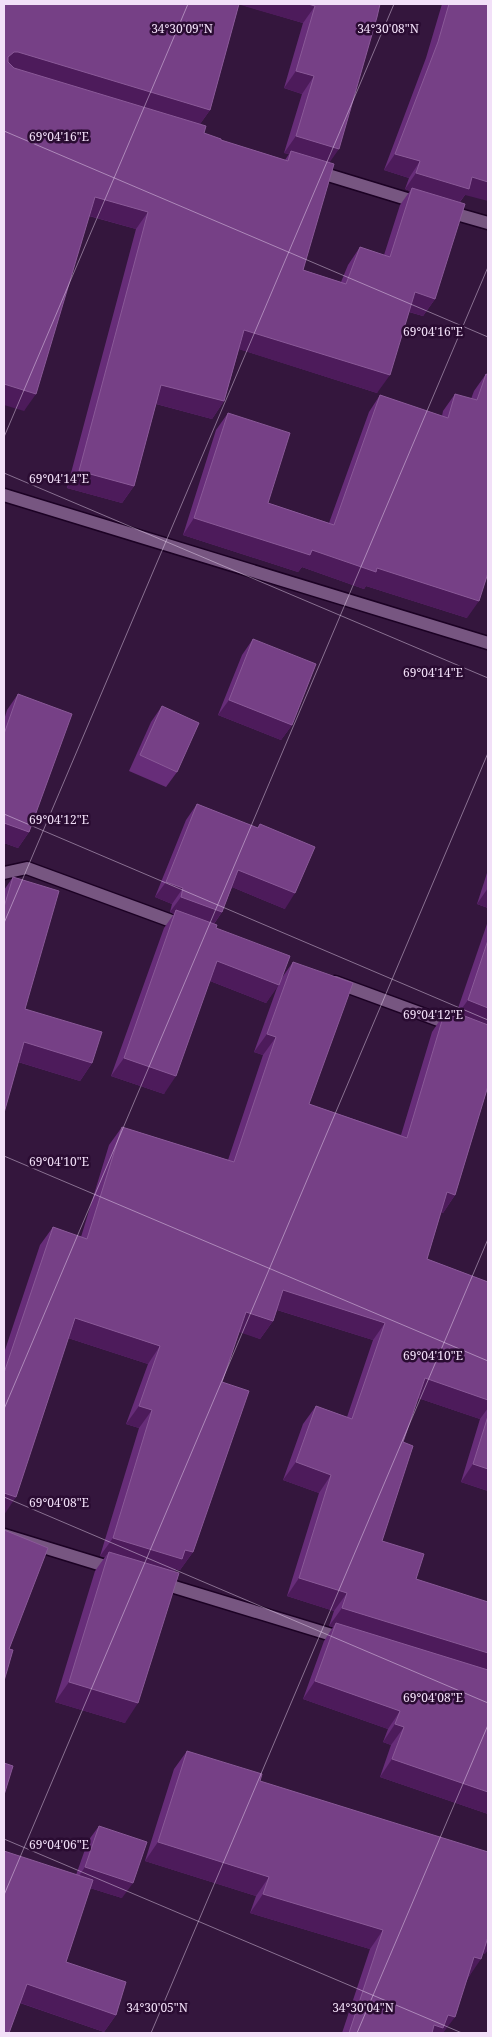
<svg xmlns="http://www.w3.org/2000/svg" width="492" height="2037" font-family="'Noto Serif',serif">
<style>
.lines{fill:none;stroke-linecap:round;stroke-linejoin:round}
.minor-casing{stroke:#1b0123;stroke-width:15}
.minor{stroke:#775681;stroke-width:12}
.wall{fill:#672d79;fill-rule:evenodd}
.shaded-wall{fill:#4d1b5b}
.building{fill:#764086;stroke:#8a5998}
.ticks{fill:none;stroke:#f2e0f8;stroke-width:1;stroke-opacity:0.45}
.ticks-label{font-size:12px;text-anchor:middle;fill:#f2e0f8;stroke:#2a0c32;stroke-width:5;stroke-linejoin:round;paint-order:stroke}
</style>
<rect width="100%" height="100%" fill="#34163d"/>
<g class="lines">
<defs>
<g id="minor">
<polyline points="315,171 420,203"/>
<polyline points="446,211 488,223"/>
<polyline points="4,495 488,643"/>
<polyline points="4,873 27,868 185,926"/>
<polyline points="335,982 455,1026"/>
<polyline points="4,1535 115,1569"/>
<polyline points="158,1582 345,1639"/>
</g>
</defs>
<use href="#minor" class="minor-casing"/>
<use href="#minor" class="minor"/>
</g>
<g class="wall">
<path d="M4 4H380L329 163 303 270 341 282 348 265 360 247 384 255 400 205 410 191 405 189 409 178 384 170 426 58 442 4H488L465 195 460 202 435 299 423 316 409 312 377 393 239 349 224 401 212 419 156 404 134 486 122 503 67 488 136 229 89 216 24 411ZM239 4 303 23 284 88 302 94 284 153 289 154 285 160 221 140 204 133 200 124 210 110Z"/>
<polygon points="486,374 467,618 366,586 364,589 302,567 298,572 183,535 216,430 228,413 268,503 329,523 369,412 380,395 442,416 443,411 455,394 471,399 474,391"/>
<polygon points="253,639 292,725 281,740 218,715 242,655"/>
<polygon points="18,694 29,832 18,848 4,843 4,720 7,710"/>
<polygon points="162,706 177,772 166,787 129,771 151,722"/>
<polygon points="197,804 258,828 260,824 285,909 232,887 222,912 214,924 216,928 281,979 293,962 309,1104 401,1135 432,1032 444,1014 455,1017 488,921 488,1086 455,1195 443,1213 441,1212 427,1259 488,1282 488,1491 461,1482 480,1419 418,1398 403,1442 382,1541 416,1579 488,1814 380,1777 391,1745 383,1742 388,1729 303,1699 324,1641 333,1627 329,1626 334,1611 287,1596 319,1493 283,1480 303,1424 316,1406 347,1417 373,1340 277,1310 273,1321 260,1339 239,1331 222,1382 193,1552 180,1570 176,1569 174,1571 125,1723 55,1702 95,1571 105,1557 100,1556 139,1428 126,1424 148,1364 68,1338 4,1515 4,1353 40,1245 53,1227 81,1237 109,1145 122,1127 228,1160 263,1055 254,1052 278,985 266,1003 210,981 164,1094 111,1076 164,928 174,914 170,912 172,904 155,897 186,820"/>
<polygon points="488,870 488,908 477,904"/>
<polygon points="13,877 25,1009 92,1063 80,1081 18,1062 4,1113 4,890"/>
<polygon points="187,1751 260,1781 485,1954 483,1953 468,1978 443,2033 342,2033 370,1949 250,1913 256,1896 145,1861 174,1769"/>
<polygon points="99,1826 122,1898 90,1888 66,1962 116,2015 104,2032 20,2003 4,2033 76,1875 88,1841"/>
</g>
<g class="shaded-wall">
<polygon points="237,4 308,4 315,6 303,23"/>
<polygon points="14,52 18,52 210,110 198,127 6,69 8,57"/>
<polygon points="296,71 314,76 302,94 284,88"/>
<polygon points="296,136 339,149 327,166 291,151 289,154 284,153"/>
<polygon points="395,154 420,161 409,178 384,170"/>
<polygon points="416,173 472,177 488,182 488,201 465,195 457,205 412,188 410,191 405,189"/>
<polygon points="95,197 148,212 136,229 83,214"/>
<polygon points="415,292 435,299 423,316 403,310"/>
<polygon points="244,330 390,375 377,393 232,347"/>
<polygon points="4,384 36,394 24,411 4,405"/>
<polygon points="161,385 224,401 212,419 149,402"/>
<polygon points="79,471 134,486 122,503 67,488"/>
<polygon points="194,518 312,550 377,568 479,601 467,618 366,586 364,589 302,567 298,572 183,535"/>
<polygon points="229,700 292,725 281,740 218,715"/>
<polygon points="4,823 29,832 18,848 4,843"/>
<polygon points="238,870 295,893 285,909 227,885"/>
<polygon points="166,882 183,888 172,904 155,897"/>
<polygon points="488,888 488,908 477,904"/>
<polygon points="181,897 222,912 211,928 176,910 174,914 170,912"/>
<polygon points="217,961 279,985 266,1003 205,979"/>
<polygon points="468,1000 488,1008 488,1030 462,1015 459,1020 455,1018"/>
<polygon points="267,1034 276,1037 263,1055 254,1052"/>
<polygon points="24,1042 92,1063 80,1081 12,1060"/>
<polygon points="124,1058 176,1076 164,1094 111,1076"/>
<polygon points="447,1192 455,1195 443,1213 434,1210"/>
<polygon points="283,1290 385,1323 373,1340 271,1308"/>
<polygon points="246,1312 273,1321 260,1339 233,1330"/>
<polygon points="75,1318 160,1346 148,1364 62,1336"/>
<polygon points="425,1378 488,1400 488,1408 480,1419 412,1396"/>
<polygon points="139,1406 152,1410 139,1428 126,1424"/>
<polygon points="296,1462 331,1475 319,1493 283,1480"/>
<polygon points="473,1464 488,1469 488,1491 461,1482"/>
<polygon points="4,1493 16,1497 4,1515"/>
<polygon points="113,1538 185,1550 193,1552 180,1570 176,1569 170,1577 109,1552 105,1557 100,1556"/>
<polygon points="299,1578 347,1593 334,1611 287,1596"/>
<polygon points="342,1608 488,1653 488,1675 336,1623 333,1627 329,1626"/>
<polygon points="315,1681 400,1711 388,1729 303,1699"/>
<polygon points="69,1682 138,1703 125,1723 55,1702"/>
<polygon points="395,1724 404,1727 391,1745 383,1742"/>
<polygon points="392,1759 488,1792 488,1814 380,1777"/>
<polygon points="158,1842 269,1877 256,1896 145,1861"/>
<polygon points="85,1867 133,1883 122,1898 74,1883"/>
<polygon points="263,1894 383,1930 370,1949 250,1913"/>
<polygon points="488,1935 488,1950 485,1954 476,1951"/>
<polygon points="474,1957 481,1959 468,1978"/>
<polygon points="27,1984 116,2015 104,2032 15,2001"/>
<polygon points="448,2015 455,2017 443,2033 429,2033 434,2025"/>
</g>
<g class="building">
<polygon points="4,4 239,4 210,110 18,52 14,52 8,57 8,62 14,68 206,126 204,133 221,139 221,140 288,161 291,151 334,164 303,270 346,284 360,247 390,257 412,188 465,204 435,299 415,292 390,375 244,330 224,401 161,385 134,486 79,471 148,212 95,197 36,394 4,384"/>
<polygon points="308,4 380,4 377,17 339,149 296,136 314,76 296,71 315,6"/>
<polygon points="449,4 488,4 488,182 472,177 469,189 416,173 420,161 395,154 438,42"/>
<polygon points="486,374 488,375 488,573 479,601 377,568 376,572 312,550 310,555 194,518 228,413 290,433 268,503 334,525 380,395 448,418 455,394 477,400"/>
<polygon points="253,639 316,664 292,725 229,700"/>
<polygon points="18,694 72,714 29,832 4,823 4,734"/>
<polygon points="162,706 199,723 177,772 140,755"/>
<polygon points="197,804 258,828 260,824 315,847 295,893 238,870 222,912 181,897 183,888 166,882"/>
<polygon points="13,877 59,891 25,1009 102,1032 92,1063 24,1042 4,1113 4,907"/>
<polygon points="176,910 217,925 216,928 290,956 279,985 217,961 176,1076 124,1058"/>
<polygon points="488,940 488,1008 468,1000"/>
<polygon points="293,962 353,983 309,1104 407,1138 444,1014 461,1019 462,1015 488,1025 488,1086 455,1195 447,1192 427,1259 488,1282 488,1400 425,1378 403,1442 413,1446 382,1541 424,1554 416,1579 488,1602 488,1653 342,1608 347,1593 299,1578 331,1475 296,1462 316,1406 352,1419 385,1323 283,1290 273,1321 246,1312 222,1382 249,1391 193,1552 185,1550 182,1559 113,1538 152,1410 139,1406 160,1346 75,1318 16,1497 4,1493 4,1373 53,1227 87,1239 122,1127 234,1162 276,1037 267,1034"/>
<polygon points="488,1416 488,1469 473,1464"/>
<polygon points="4,1530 48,1548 9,1649 13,1650 4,1681"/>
<polygon points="109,1552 179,1573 138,1703 69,1682"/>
<polygon points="336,1623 488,1670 488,1792 392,1759 404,1727 395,1724 400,1711 315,1681"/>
<polygon points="187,1751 262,1774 260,1781 488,1852 488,1937 481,1959 474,1957 455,2017 448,2015 443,2028 434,2025 432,2033 349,2033 383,1930 263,1894 269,1877 158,1842"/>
<polygon points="4,1763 13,1766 4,1795"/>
<polygon points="99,1826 147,1842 133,1883 85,1867"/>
<polygon points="4,1851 93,1880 66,1962 126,1982 116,2015 27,1984 9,2033 4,2033"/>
</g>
<path class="ticks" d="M4 131 488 337M4 437 188 4M4 473 488 678M4 814 488 1020M4 923 394 4M4 1156 488 1361M4 1409 488 267M4 1497 488 1703M4 1839 462 2033M4 1895 488 753M151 2033 488 1239M357 2033 488 1725"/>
<g class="ticks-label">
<text x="182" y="33">34°30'09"N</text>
<text x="388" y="33">34°30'08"N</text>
<text x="59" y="141">69°04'16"E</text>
<text x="433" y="336">69°04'16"E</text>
<text x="59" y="483">69°04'14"E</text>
<text x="433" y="677">69°04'14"E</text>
<text x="59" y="824">69°04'12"E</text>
<text x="433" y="1019">69°04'12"E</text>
<text x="59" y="1166">69°04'10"E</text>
<text x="433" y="1360">69°04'10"E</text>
<text x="59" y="1507">69°04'08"E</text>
<text x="433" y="1702">69°04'08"E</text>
<text x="59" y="1849">69°04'06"E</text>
<text x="157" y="2012">34°30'05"N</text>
<text x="363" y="2012">34°30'04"N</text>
</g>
<rect width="492" height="2037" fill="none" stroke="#f2e0f8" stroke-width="10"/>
</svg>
